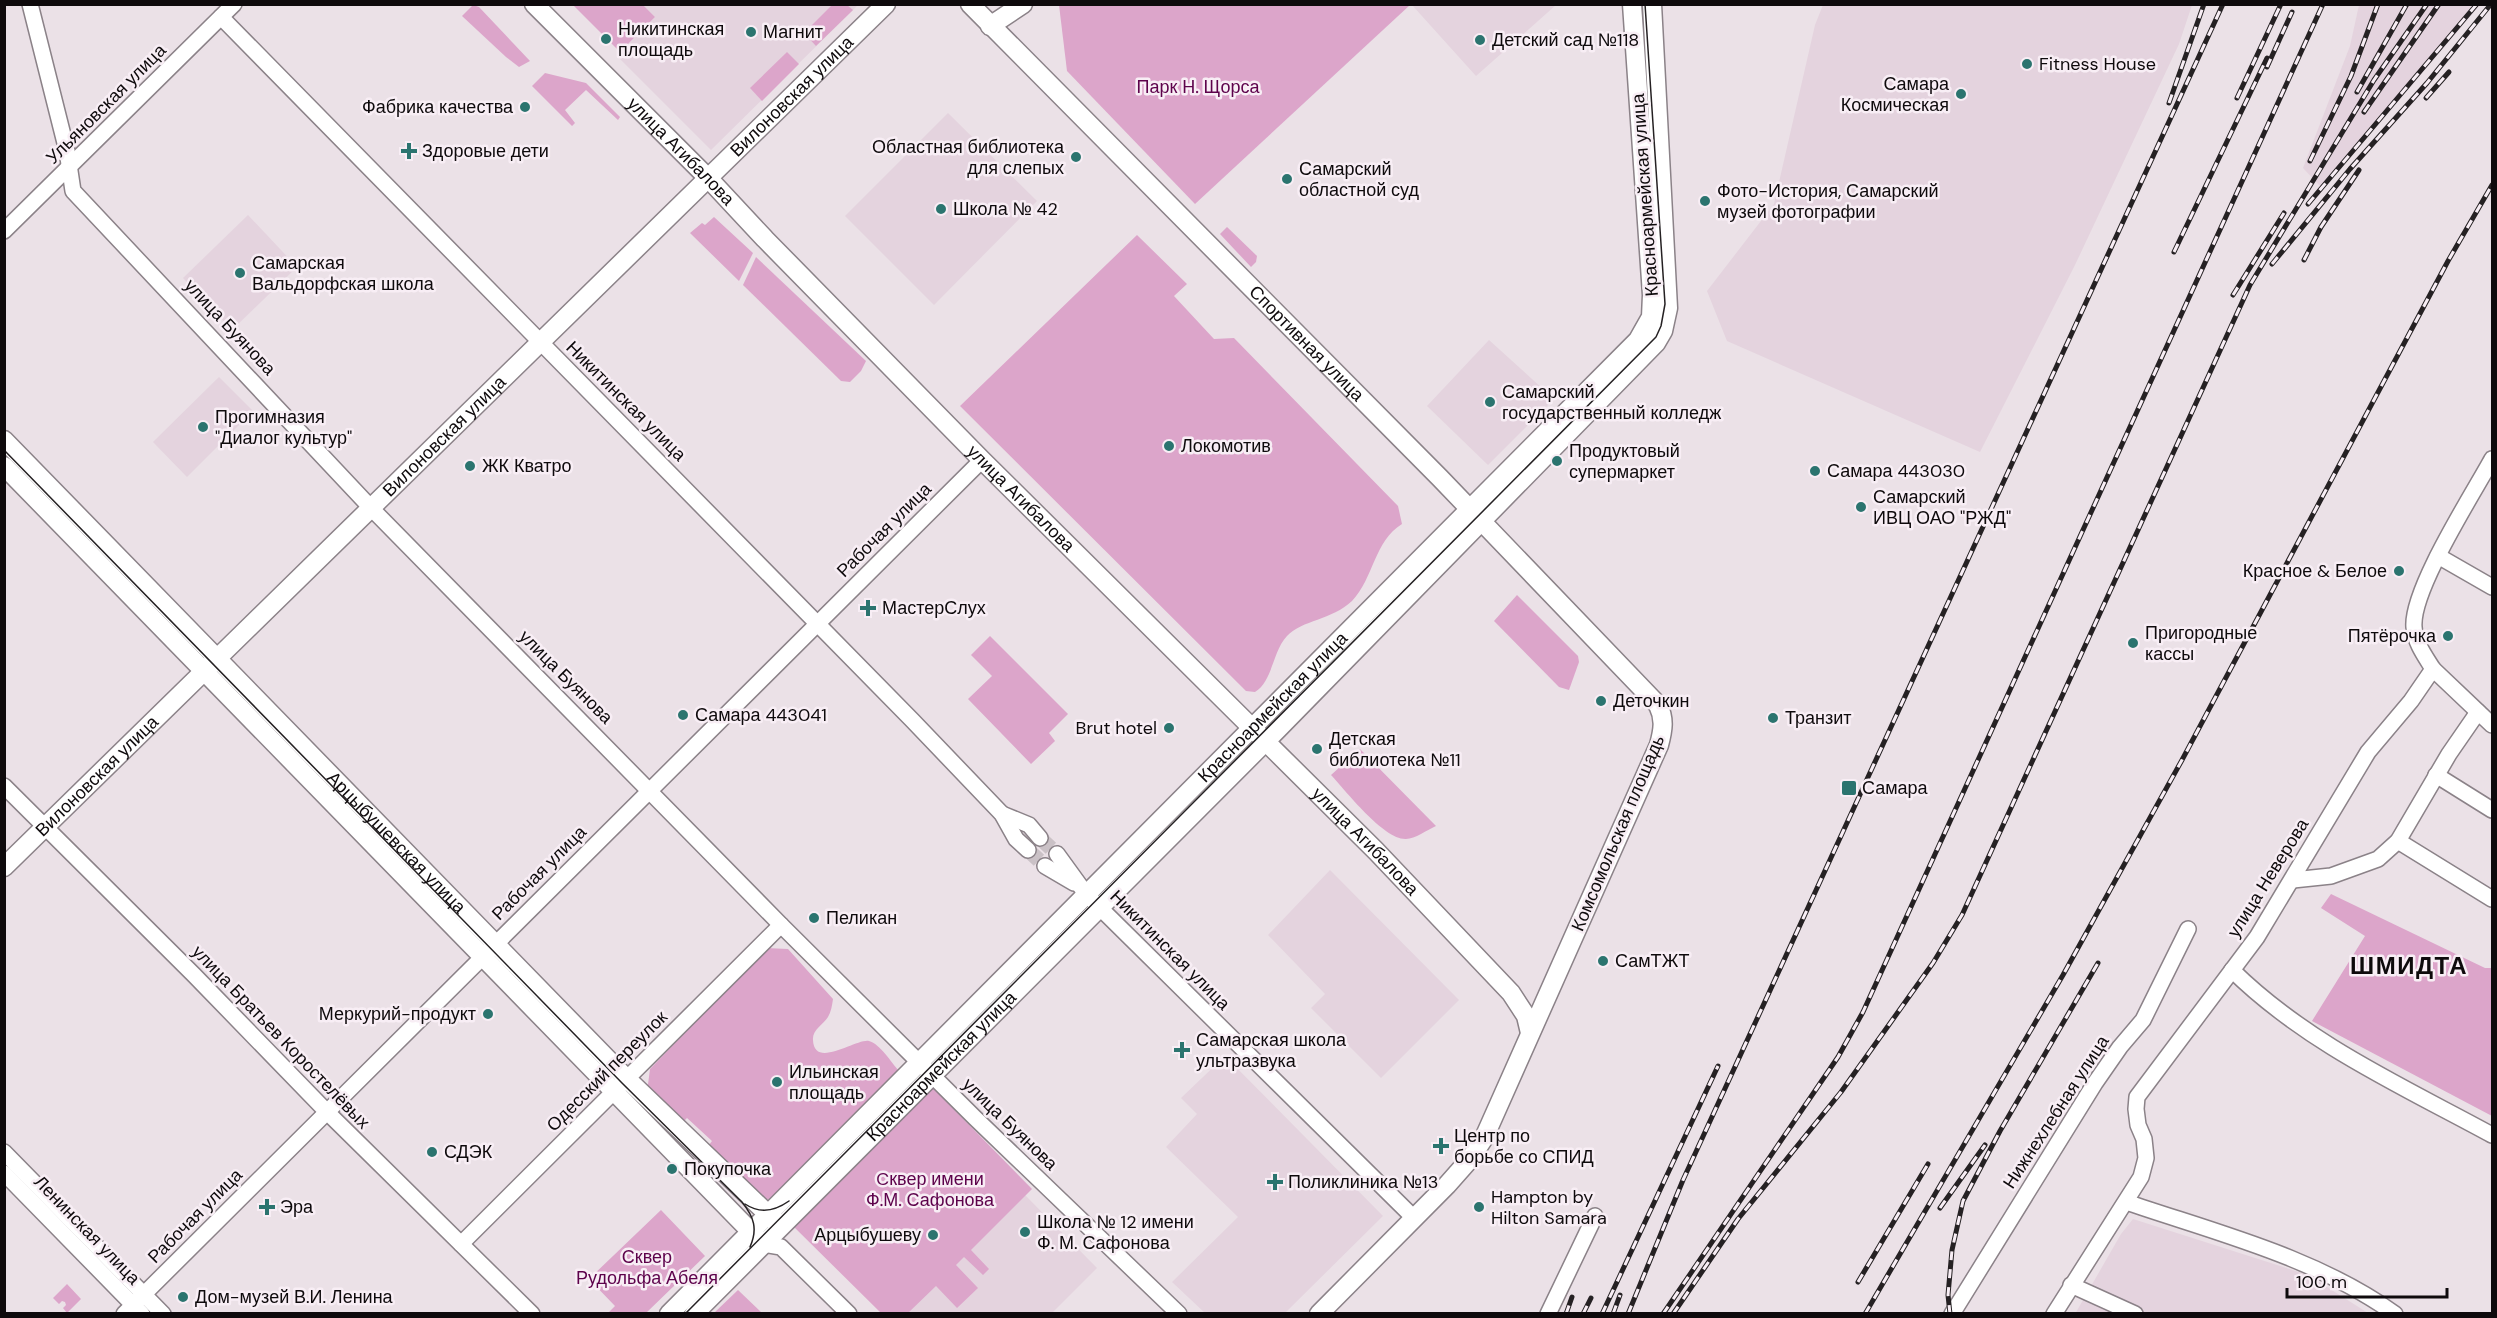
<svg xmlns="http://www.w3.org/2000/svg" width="2497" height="1318" font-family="'DM Sans',sans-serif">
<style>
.built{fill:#e4d3de}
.green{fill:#dca5ca}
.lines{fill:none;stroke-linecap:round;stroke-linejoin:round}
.minor-tunnel{stroke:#cac1c6;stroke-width:15;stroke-dasharray:15 8;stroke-linecap:butt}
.minor-casing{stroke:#8b8288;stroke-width:18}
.major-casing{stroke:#8b8288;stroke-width:21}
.minor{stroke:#fff;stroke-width:15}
.major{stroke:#fff;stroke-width:18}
.tram{stroke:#252123;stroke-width:1.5}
.rail-casing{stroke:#252123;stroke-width:5}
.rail{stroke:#f8eef5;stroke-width:3;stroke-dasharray:9;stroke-linecap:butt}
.poi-dot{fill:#2b746f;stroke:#f8eef5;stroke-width:2}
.labels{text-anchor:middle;stroke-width:5;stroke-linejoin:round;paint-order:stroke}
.poi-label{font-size:18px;fill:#0e0a0c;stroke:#f8eef5;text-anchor:start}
.park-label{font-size:18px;fill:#5d024b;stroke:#f8eef5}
.street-label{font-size:18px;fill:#0e0a0c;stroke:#f8eef5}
.district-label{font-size:24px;font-weight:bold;letter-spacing:1.5px;fill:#0e0a0c;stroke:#f8eef5}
</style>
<rect width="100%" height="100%" fill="#ebe1e7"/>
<g class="built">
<polygon points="643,5 858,5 711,150 617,56 655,17"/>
<polygon points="1412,5 1556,5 1476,76"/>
<polygon points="1823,5 2192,5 2179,44 2075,265 1980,452 1727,341 1707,291 1774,204 1815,25"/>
<polygon points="2359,5 2480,5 2323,189 2303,168 2350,46"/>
<polygon points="948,113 1037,201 934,305 845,216"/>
<polygon points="248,215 297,267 232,330 183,278"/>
<polygon points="1489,340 1554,399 1488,465 1427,406"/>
<polygon points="219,377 253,411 187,477 153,442"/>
<polygon points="1330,870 1459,1000 1381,1078 1311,1008 1325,994 1268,935"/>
<polygon points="1225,1056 1383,1216 1285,1313 1205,1313 1172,1282 1238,1217 1166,1147 1197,1114 1181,1098"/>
<polygon points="1025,1195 1097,1268 1052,1313 906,1314"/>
<polygon points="2133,1219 2308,1275 2368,1313 2075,1314 2121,1234"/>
</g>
<g class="green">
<polygon points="833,4 847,5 853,10 816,46 804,33"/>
<polygon points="473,5 479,7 530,61 519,67 506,57 462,16"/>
<polygon points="573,5 643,5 655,17 620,52"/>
<polygon points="1059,5 1409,4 1410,5 1195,204 1067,71"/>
<polygon points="787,52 799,64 762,101 750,88"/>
<polygon points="545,73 586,83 620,117 618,120 586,90 565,110 575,123 572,126 532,86"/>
<polygon points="714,217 753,253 739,281 690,233 702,223 705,225"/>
<polygon points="1227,227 1257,256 1256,262 1251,267 1220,234"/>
<path d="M1137 235 1187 284 1174 296 1214 339 1234 338 1398 506 1402 524C1374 541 1374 578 1352 601 1332 620 1302 620 1287 636 1272 652 1273 681 1255 692L1246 691 960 406Z"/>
<polygon points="756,257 866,361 861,371 850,382 841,381 743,285"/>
<polygon points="1517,595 1578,656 1579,662 1569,690 1559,687 1494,621"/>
<polygon points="990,636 1068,714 1049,733 1055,741 1031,764 968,699 992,676 971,655"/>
<path d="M1360 749 1436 826C1427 830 1415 839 1406 839 1384 840 1346 791 1331 775Z"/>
<polygon points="2331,894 2485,968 2492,968 2492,1116 2312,1021 2365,936 2321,908"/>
<path d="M766 948 788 949 833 999C832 1006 831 1012 828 1017 823 1025 812 1030 813 1040 814 1070 857 1038 869 1041 880 1044 891 1062 899 1071L772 1200 754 1197 706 1149 712 1141 687 1118 680 1125 647 1092 650 1069Z"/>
<polygon points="930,1085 1032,1189 971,1250 989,1269 983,1275 964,1257 956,1265 978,1288 957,1308 936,1286 908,1313 881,1313 793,1226"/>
<polygon points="661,1210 705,1256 646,1313 608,1313 615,1306 589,1279"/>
<polygon points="67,1284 81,1299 67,1313 63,1308 66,1305 65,1302 62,1301 59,1304 53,1298"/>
<polygon points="738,1290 762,1313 714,1313"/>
</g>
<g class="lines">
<g class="minor-tunnel">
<polyline points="1040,838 1057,854"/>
<polyline points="1028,850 1045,866"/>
</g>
<defs>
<g id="minor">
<polyline points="30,4 67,151 73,191 372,509 781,925 975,1118 1179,1314"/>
<polyline points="221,17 912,720 1002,814 1016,839 1028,850"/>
<polyline points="4,231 234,4"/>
<polyline points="2438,556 2492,587"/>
<polyline points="2433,669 2492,725"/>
<polyline points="2436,775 2492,810"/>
<polyline points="4,786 194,975 327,1112 532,1314"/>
<polyline points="1002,814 1029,825 1040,838"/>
<polyline points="2398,841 2492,899"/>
<polyline points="1057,854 1086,894 1414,1218"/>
<polyline points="1045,866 1074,883"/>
<polyline points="2293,880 2331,876 2378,859 2398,841 2449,754 2478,712"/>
<path d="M2232 970C2306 1043 2402 1086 2492 1135"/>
<polyline points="4,1152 163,1314"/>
<polyline points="4,1173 142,1314"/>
<path d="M2126 1202C2217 1233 2315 1257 2395 1314"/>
<polyline points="461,1244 781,925"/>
<polyline points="763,1244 781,1247 849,1314"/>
<polyline points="2071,1285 2135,1314"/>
<polyline points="124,1314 982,460"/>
<polyline points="1548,1314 1595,1216"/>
<polyline points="1952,1314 2095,1083 2120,1047 2143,1020 2188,929"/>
<path d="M2054 1314 2141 1177 2146 1158 2144 1139 2138 1125 2136 1109 2137 1097 2257 937 2368 752 2411 701 2433 669C2425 656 2415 643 2414 627 2411 590 2473 494 2492 459"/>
</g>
<g id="major">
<path id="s1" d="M534 4 709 179 765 239 982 460 1376 851 1511 993 1526 1016 1530 1033"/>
<path id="s2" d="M970 4 1440 478 1658 705C1665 719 1663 730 1659 745L1484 1138 1470 1159 1447 1185 1319 1314"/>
<polyline points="990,26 1023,4"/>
<path id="s3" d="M4 440 627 1079 775 1221"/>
<polyline points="4,466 759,1240"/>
<path id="s4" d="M4 867 886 4"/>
<path id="s5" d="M669 1314 1638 340 1651 317 1652 295 1632 4"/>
<path id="s6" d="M694 1314 1278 729 1656 343 1663 331 1668 308 1652 4"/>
</g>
</defs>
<use href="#minor" class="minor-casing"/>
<use href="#major" class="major-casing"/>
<use href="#minor" class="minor"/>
<use href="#major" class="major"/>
<g class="tram">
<path d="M4 450 622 1083 742 1202C754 1217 758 1229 750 1247"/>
<path d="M745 1204C760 1214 775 1211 789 1201"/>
<polyline points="685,1314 1656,337 1661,326 1665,304 1645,4"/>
</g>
<defs>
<g id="rail">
<polyline points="2267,67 2292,12"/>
<polyline points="2357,92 2407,4"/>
<polyline points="2237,98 2281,4"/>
<polyline points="2426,98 2449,72"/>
<polyline points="2169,103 2204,4"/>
<polyline points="2364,112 2439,4"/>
<polyline points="2310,161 2351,76 2378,4"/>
<polyline points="2308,204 2477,4"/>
<polyline points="2174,252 2267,58"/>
<polyline points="2304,260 2321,227 2359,170"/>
<polyline points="2272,264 2350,169 2427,83 2491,4"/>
<polyline points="2233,295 2284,213"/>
<polyline points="1940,1208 1985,1145"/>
<polyline points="1858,1282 1928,1164"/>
<polyline points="1566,1314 1572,1297"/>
<polyline points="1583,1314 1591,1298"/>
<polyline points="1602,1314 1718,1066"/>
<polyline points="1613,1314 1620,1295"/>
<polyline points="1628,1314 1683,1180 2223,4"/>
<polyline points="1663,1314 1838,1057 1863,1012 2323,4"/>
<polyline points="1673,1314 1738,1219 1841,1092 1933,963 1962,915 2250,285 2374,80 2427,4"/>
<polyline points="1865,1314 2063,975 2182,760 2448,261 2492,185"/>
<polyline points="1950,1314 1948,1295 1952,1250 1963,1201 2000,1131 2098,963"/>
</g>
</defs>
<use href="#rail" class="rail-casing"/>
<use href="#rail" class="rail"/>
</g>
<g class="poi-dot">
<circle cx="751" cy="32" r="6"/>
<circle cx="606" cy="39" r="6"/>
<circle cx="1480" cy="40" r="6"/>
<circle cx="2027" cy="64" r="6"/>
<circle cx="1961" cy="94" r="6"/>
<circle cx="525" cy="107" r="6"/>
<path d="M406 142h6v6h6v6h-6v6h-6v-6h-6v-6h6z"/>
<circle cx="1076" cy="157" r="6"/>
<circle cx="1287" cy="179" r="6"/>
<circle cx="1705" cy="201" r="6"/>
<circle cx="941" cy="209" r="6"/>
<circle cx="240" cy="273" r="6"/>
<circle cx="1490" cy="402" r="6"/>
<circle cx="203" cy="427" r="6"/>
<circle cx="1169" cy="446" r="6"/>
<circle cx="1557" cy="461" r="6"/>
<circle cx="470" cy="466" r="6"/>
<circle cx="1815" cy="471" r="6"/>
<circle cx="1861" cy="507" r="6"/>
<circle cx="2399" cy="571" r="6"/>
<path d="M865 599h6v6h6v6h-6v6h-6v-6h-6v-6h6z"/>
<circle cx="2448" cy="636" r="6"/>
<circle cx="2133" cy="643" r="6"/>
<circle cx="1601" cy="701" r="6"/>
<circle cx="683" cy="715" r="6"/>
<circle cx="1773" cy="718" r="6"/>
<circle cx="1169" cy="728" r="6"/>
<circle cx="1317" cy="749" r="6"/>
<rect x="1841" y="780" width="16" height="16" rx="3"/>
<circle cx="814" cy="918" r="6"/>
<circle cx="1603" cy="961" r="6"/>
<circle cx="488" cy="1014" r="6"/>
<path d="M1179 1041h6v6h6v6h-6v6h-6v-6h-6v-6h6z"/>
<circle cx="777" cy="1082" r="6"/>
<path d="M1438 1137h6v6h6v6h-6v6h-6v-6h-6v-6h6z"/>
<circle cx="432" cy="1152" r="6"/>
<circle cx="672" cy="1169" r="6"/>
<path d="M1272 1173h6v6h6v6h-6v6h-6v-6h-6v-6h6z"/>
<path d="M264 1198h6v6h6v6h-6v6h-6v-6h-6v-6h6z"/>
<circle cx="1479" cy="1207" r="6"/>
<circle cx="1025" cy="1232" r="6"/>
<circle cx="933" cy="1235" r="6"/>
<circle cx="183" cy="1297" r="6"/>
</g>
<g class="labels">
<g class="poi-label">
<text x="618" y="35">Никитинская<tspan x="618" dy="21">площадь</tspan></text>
<text x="763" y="38">Магнит</text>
<text x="1492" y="46">Детский сад №118</text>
<text x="2039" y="70">Fitness House</text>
<text x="1949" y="90" text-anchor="end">Самара<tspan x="1949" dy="21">Космическая</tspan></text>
<text x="513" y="113" text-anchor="end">Фабрика качества</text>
<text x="1064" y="153" text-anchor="end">Областная библиотека<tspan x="1064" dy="21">для слепых</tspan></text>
<text x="422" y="157">Здоровые дети</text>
<text x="1299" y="175">Самарский<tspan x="1299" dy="21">областной суд</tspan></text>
<text x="1717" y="197">Фото-История, Самарский<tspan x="1717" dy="21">музей фотографии</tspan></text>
<text x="953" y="215">Школа № 42</text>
<text x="252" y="269">Самарская<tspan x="252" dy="21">Вальдорфская школа</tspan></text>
<text x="1502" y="398">Самарский<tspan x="1502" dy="21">государственный колледж</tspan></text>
<text x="215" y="423">Прогимназия<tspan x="215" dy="21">"Диалог культур"</tspan></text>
<text x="1181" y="452">Локомотив</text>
<text x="1569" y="457">Продуктовый<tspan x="1569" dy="21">супермаркет</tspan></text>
<text x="482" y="472">ЖК Кватро</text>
<text x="1827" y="477">Самара 443030</text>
<text x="1873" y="503">Самарский<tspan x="1873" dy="21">ИВЦ ОАО "РЖД"</tspan></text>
<text x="2387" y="577" text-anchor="end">Красное &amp; Белое</text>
<text x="882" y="614">МастерСлух</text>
<text x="2145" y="639">Пригородные<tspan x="2145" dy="21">кассы</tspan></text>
<text x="2436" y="642" text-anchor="end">Пятёрочка</text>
<text x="1613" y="707">Деточкин</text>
<text x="695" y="721">Самара 443041</text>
<text x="1785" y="724">Транзит</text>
<text x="1157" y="734" text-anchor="end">Brut hotel</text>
<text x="1329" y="745">Детская<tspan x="1329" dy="21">библиотека №11</tspan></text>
<text x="1862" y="794">Самара</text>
<text x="826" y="924">Пеликан</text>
<text x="1615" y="967">СамТЖТ</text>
<text x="476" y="1020" text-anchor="end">Меркурий-продукт</text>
<text x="1196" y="1046">Самарская школа<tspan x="1196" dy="21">ультразвука</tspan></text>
<text x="789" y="1078">Ильинская<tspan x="789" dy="21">площадь</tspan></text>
<text x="1454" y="1142">Центр по<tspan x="1454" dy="21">борьбе со СПИД</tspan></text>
<text x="444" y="1158">СДЭК</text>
<text x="684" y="1175">Покупочка</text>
<text x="1288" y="1188">Поликлиника №13</text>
<text x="1491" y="1203">Hampton by<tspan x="1491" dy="21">Hilton Samara</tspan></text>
<text x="280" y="1213">Эра</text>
<text x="1037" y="1228">Школа № 12 имени<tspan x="1037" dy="21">Ф. М. Сафонова</tspan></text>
<text x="921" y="1241" text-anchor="end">Арцыбушеву</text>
<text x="195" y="1303">Дом-музей В.И. Ленина</text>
</g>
<g class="park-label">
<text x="1198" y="93">Парк Н. Щорса</text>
<text x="930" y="1185">Cквер имени<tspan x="930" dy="21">Ф.М. Сафонова</tspan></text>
<text x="647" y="1263">Сквер<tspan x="647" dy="21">Рудольфа Абеля</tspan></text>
</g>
<g class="street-label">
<text dy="6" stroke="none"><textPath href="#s4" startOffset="1102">Вилоновская улица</textPath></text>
<text transform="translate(106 104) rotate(-45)" y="6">Ульяновская улица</text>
<text dy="6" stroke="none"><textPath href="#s1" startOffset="208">улица Агибалова</textPath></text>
<text transform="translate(1645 195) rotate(-94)" y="6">Красноармейская улица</text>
<text transform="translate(230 327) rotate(47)" y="6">улица Буянова</text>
<text dy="6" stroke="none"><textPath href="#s2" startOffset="478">Спортивная улица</textPath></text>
<text transform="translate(626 401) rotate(45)" y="6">Никитинская улица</text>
<text dy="6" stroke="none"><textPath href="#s4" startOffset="616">Вилоновская улица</textPath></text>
<text dy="6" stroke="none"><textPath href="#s1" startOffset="694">улица Агибалова</textPath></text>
<text transform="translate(884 530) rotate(-45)" y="6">Рабочая улица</text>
<text transform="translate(566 677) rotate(45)" y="6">улица Буянова</text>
<text dy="6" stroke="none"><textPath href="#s5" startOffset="856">Красноармейская улица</textPath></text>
<text dy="6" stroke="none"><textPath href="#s4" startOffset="130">Вилоновская улица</textPath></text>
<text transform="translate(1618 833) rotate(-67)" y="6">Комсомольская площадь</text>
<text dy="6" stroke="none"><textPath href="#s3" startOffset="562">Арцыбушевская улица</textPath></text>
<text dy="6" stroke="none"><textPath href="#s1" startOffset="1180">улица Агибалова</textPath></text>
<text transform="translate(539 873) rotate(-45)" y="6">Рабочая улица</text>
<text transform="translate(2268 878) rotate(-58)" y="6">улица Неверова</text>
<text transform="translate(1170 950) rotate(45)" y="6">Никитинская улица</text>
<text transform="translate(281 1037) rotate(46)" y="6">улица Братьев Коростелёвых</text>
<text dy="6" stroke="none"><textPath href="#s6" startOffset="350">Красноармейская улица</textPath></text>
<text transform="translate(607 1071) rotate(-45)" y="6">Одесский переулок</text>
<text transform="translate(2056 1112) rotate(-57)" y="6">Нижнехлебная улица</text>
<text transform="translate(1010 1124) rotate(44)" y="6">улица Буянова</text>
<text transform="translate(195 1216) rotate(-45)" y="6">Рабочая улица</text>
<text transform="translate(87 1230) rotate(46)" y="6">Ленинская улица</text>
</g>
<g class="district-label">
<text x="2409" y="974">ШМИДТА</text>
</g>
</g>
<rect width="2497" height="1318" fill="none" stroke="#0e0a0c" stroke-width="12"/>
<path d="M2287 1288v9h160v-9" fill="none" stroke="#0e0a0c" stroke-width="3"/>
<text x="2296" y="1288" font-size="18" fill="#0e0a0c" stroke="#f8eef5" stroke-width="4.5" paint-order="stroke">100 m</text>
</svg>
